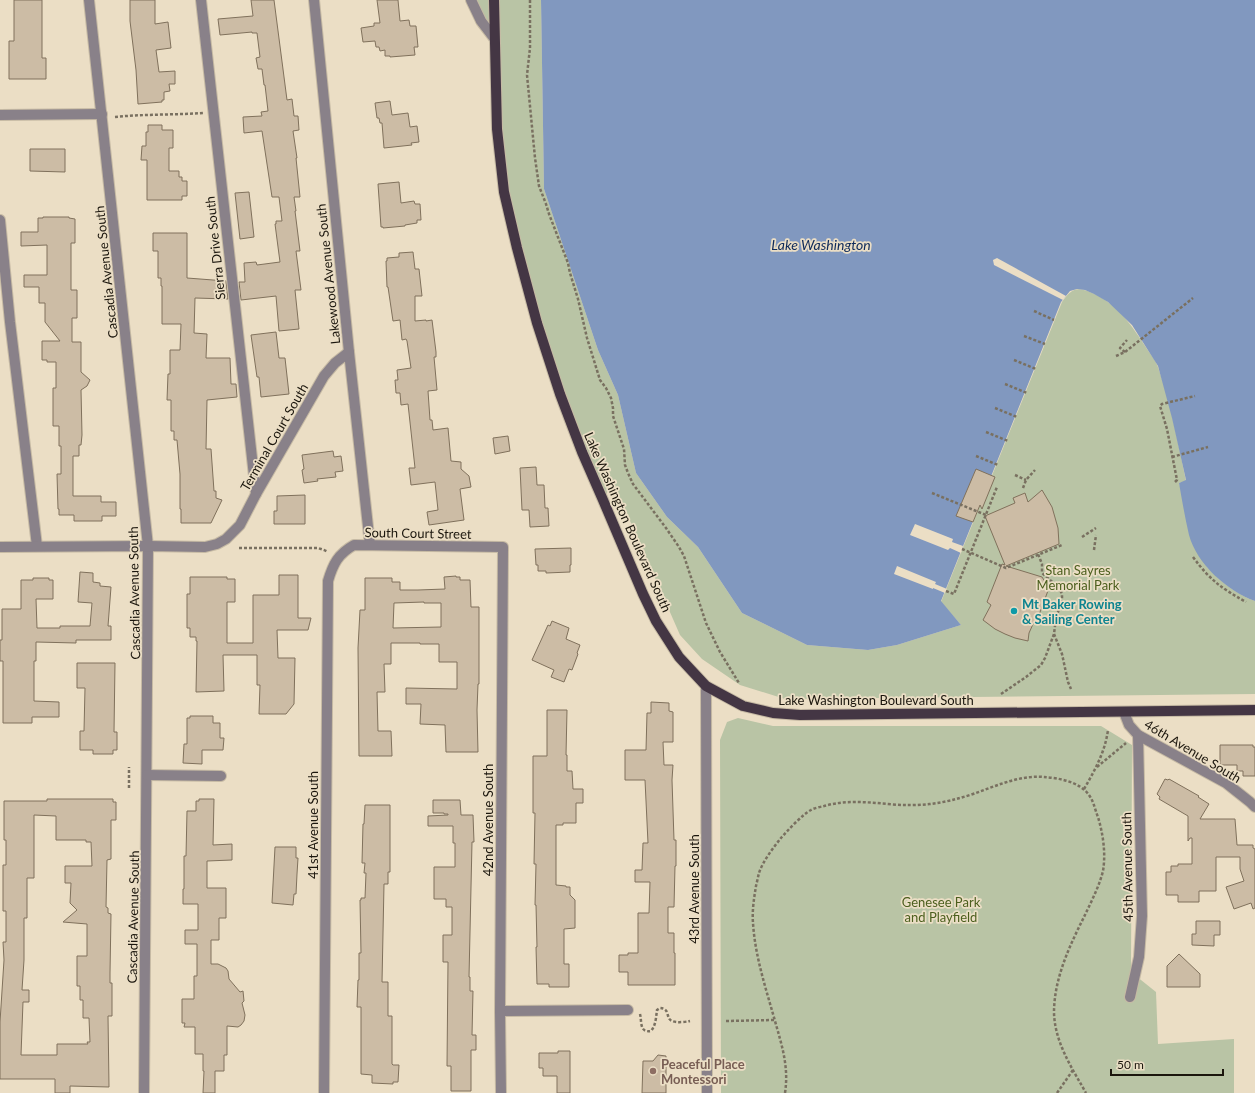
<svg xmlns="http://www.w3.org/2000/svg" width="1255" height="1093" font-family="Lato,sans-serif">
<style>
.green{fill:#b9c4a5}
.water{fill:#8198bf}
.pier{fill:#ebdec5}
.building{fill:#ccbca5;stroke:#80715c;fill-rule:evenodd}
.lines{fill:none;stroke-linecap:round;stroke-linejoin:round}
.minor-casing{stroke:#c6baa4;stroke-width:12}
.major-casing{stroke:#c6baa4;stroke-width:12}
.path{stroke:#797060;stroke-width:2.5;stroke-dasharray:3 2;stroke-linecap:butt}
.minor{stroke:#898189;stroke-width:10}
.major{stroke:#443644;stroke-width:10}
.culture-dot{fill:#0f9aa8;stroke:#ebdec5;stroke-width:1.5}
.education-dot{fill:#8d6e63;stroke:#ebdec5;stroke-width:1.5}
.labels{text-anchor:middle;stroke-width:3.5;stroke-linejoin:round;paint-order:stroke}
.street-label{font-size:13px;fill:#1b160d;stroke:#ebdec5}
.park-label{font-size:13px;fill:#4c5f1e;stroke:#ebdec5}
.culture-label{font-size:13px;font-weight:bold;fill:#0d838f;stroke:#ebdec5;text-anchor:start}
.education-label{font-size:13px;font-weight:bold;fill:#785e54;stroke:#ebdec5;text-anchor:start}
.water-label{font-size:14px;font-style:italic;fill:#0e2a5a;stroke:#ebdec5}
</style>
<rect width="100%" height="100%" fill="#ebdec5"/>
<g class="green">
<path d="M471 0H541L544 189 598 350 618 395 636 473 667 517 698 547 742 613 807 645 868 650 897 645 961 625 941 602 1062 302C1071 289 1077 286 1092 293 1117 303 1133 327 1147 349 1151 355 1156 361 1158 367 1171 404 1178 443 1186 481L1179 483 1207 567C1221 582 1236 594 1255 601V694L785 699 740 685 702 659 680 635 613 482 603 500 537 323 504 192 494 38Z"/>
<polygon points="738,718 773,726 1101,726 1132,745 1131,972 1156,992 1158,1044 1234,1039 1234,1093 721,1093 720,740 727,722"/>
</g>
<path class="water" d="M541 0H1255V601C1227 591 1197 564 1189 535 1185 518 1182 500 1179 483L1186 480 1172 418 1158 366 1132 325 1108 302 1094 294 1085 290 1077 289 1070 291 1061 302 941 601 961 625 897 645 868 650 807 645 742 613 698 547 667 517 636 473 618 395 598 350 544 189Z"/>
<g class="pier">
<polygon points="997,258 1066,296 1063,300 994,265 993,260"/>
<polygon points="915,524 953,539 952,542 963,546 961,553 950,548 948,550 910,535"/>
<polygon points="897,566 936,582 935,584 947,589 945,593 933,588 933,589 894,574"/>
</g>
<g class="building">
<polygon points="14,0 42,0 42,58 46,58 46,79 9,79 9,41 14,41"/>
<polygon points="130,0 155,0 155,24 168,22 171,48 156,50 159,72 175,71 175,84 169,84 170,91 164,92 164,100 162,100 162,102 138,104 136,70 130,21"/>
<polygon points="251,0 274,0 287,100 292,99 294,116 298,116 299,130 293,131 297,158 296,158 300,197 294,197 296,211 295,211 300,251 296,251 301,290 295,290 299,329 279,331 276,296 241,300 239,282 245,282 244,263 256,262 257,265 280,262 275,224 276,224 276,221 282,221 279,197 272,197 262,131 244,133 243,117 262,116 261,112 268,111 265,85 264,85 262,69 258,69 256,58 260,57 257,33 252,33 252,32 220,35 218,19 253,16"/>
<polygon points="377,0 398,0 400,21 409,20 410,26 416,26 418,47 414,47 415,55 390,57 390,56 385,56 385,50 380,51 379,47 376,47 375,41 363,42 361,28 374,26 374,23 380,23"/>
<polygon points="390,101 392,115 408,113 410,127 417,126 419,142 411,143 412,145 384,148 382,123 380,123 379,118 377,118 375,103"/>
<polygon points="148,125 162,125 162,130 173,130 173,148 169,148 169,171 179,171 179,177 182,177 182,181 187,181 187,196 182,196 182,200 147,200 147,160 141,160 142,146 146,146 146,132 148,132"/>
<polygon points="30,149 65,149 65,172 30,171"/>
<polygon points="399,182 401,203 414,201 415,204 420,204 421,220 417,220 417,223 405,225 405,226 383,228 383,227 381,227 378,184"/>
<polygon points="249,192 254,237 240,239 235,193"/>
<polygon points="43,217 69,217 69,218 75,219 75,243 71,243 71,290 77,290 77,318 72,318 72,342 81,342 81,372 90,380 87,386 81,390 82,435 81,445 79,445 79,456 73,456 73,496 101,496 101,502 116,502 116,516 102,516 102,521 74,521 74,515 59,515 59,509 58,509 57,474 61,474 61,446 59,446 59,426 53,426 53,388 56,388 56,362 47,362 47,360 42,360 42,341 60,341 45,322 45,303 39,303 39,287 24,287 24,275 47,275 47,245 21,246 21,232 38,232 38,218 43,218"/>
<polygon points="153,233 187,233 187,278 226,281 228,299 195,298 194,333 207,334 206,358 230,358 231,384 236,384 237,397 207,400 206,449 211,449 214,491 216,491 216,498 222,500 211,523 181,523 181,509 180,509 180,474 177,440 174,440 174,431 171,431 171,400 167,400 168,374 170,374 170,350 180,350 181,324 162,324 162,286 161,286 161,278 158,278 158,251 153,251"/>
<polygon points="413,252 415,269 419,269 422,296 415,296 415,321 426,320 426,321 432,320 436,352 436,357 434,357 437,390 428,391 430,420 432,420 433,430 448,428 451,461 461,462 461,469 469,476 471,487 460,489 464,520 429,525 427,512 438,510 435,482 411,485 409,468 415,468 408,404 401,405 400,393 396,393 395,380 398,380 397,370 411,368 407,341 406,339 402,340 400,320 393,321 388,287 387,287 386,261 387,261 387,258 399,257 399,253"/>
<polygon points="276,332 279,358 285,358 289,394 261,397 259,377 257,377 251,335"/>
<polygon points="508,436 510,451 495,454 493,438"/>
<polygon points="333,451 334,457 341,456 343,471 335,472 336,477 317,479 318,481 304,483 302,470 304,469 302,455"/>
<polygon points="536,467 537,485 544,485 545,508 548,508 549,526 530,527 529,510 522,510 520,468"/>
<polygon points="976,469 995,477 982,509 980,505 973,522 956,516"/>
<polygon points="1042,490 1052,507 1058,528 1059,544 1006,566 1042,577 1049,588 1036,623 1034,622 1029,633 1028,641 1015,638 1005,634 995,629 983,620 991,605 987,602 1002,564 1005,565 985,516 1015,503 1013,498 1025,493 1028,502"/>
<polygon points="305,495 305,524 274,524 274,511 277,511 277,496"/>
<polygon points="571,548 571,565 570,565 570,572 546,573 546,571 538,571 538,565 536,565 535,549"/>
<polygon points="80,572 93,573 93,582 100,583 100,586 111,587 108,626 111,626 111,640 76,640 76,643 36,642 36,661 34,661 34,701 59,702 59,717 32,717 32,723 3,723 3,661 0,661 0,640 2,640 2,609 21,609 21,580 33,580 33,578 49,578 49,580 53,580 53,599 36,599 37,628 60,628 60,626 90,626 92,603 78,602"/>
<polygon points="279,575 298,575 298,618 311,618 308,630 277,630 278,658 295,658 294,704 286,714 259,714 260,685 257,685 257,655 223,655 224,691 196,692 197,641 196,641 196,637 190,637 190,628 187,628 187,594 190,594 190,577 227,577 227,579 235,579 235,602 227,602 227,643 253,643 253,595 279,595"/>
<path d="M456 576V577H460V580H470L471 607H479V684H478L477 710 478 752H446L445 725 420 724 421 704H406V688L457 689V662H439V644H420V643H391V664H384L385 692H377L378 731H391L392 756H359L358 648 360 610H365V578H392V582H400V590H418L445 589 444 577ZM424 602V603H441V627L393 628 394 603Z"/>
<polygon points="552,621 569,628 566,639 580,645 577,653 578,654 572,670 569,669 564,682 551,677 554,670 532,660 548,625 550,626"/>
<polygon points="77,663 115,663 114,732 117,732 117,750 113,750 113,754 93,754 93,750 80,750 80,731 84,731 85,688 77,688"/>
<polygon points="651,702 669,703 669,711 673,712 673,742 663,742 664,765 673,765 672,780 674,840 676,840 676,866 675,866 674,907 668,907 668,933 674,933 674,953 675,953 675,985 628,985 628,972 619,972 619,955 628,955 628,953 638,953 638,913 649,913 650,882 635,882 635,870 642,870 643,843 648,843 645,780 625,780 625,750 646,750 647,713 651,713"/>
<polygon points="547,710 567,710 566,755 567,755 567,771 572,771 573,789 583,789 583,803 576,803 576,823 563,823 563,825 556,825 556,885 566,886 566,887 570,887 570,895 575,900 575,928 564,929 564,964 569,964 569,987 549,987 549,984 537,984 536,947 537,947 536,905 535,905 536,864 534,864 535,813 533,813 533,756 547,756"/>
<polygon points="190,716 213,716 213,723 220,723 220,738 224,738 223,750 202,750 202,764 183,763 184,744 187,744 187,718 190,718"/>
<polygon points="1220,745 1253,745 1253,747 1255,747 1255,776 1243,776 1243,771 1237,771 1237,765 1220,765"/>
<polygon points="1165,779 1168,780 1169,779 1199,796 1198,797 1209,804 1200,819 1235,819 1237,845 1253,845 1253,848 1255,849 1255,908 1253,909 1251,903 1234,909 1226,887 1244,881 1240,869 1240,857 1216,857 1216,891 1199,891 1199,902 1178,902 1178,895 1166,895 1166,872 1171,872 1171,866 1178,866 1178,864 1192,864 1192,838 1190,838 1188,841 1188,816 1159,799 1160,797 1157,794"/>
<path d="M47 799H113V802H116V820H111V859L107 860 106 907 108 908V913L111 914 110 973V983H112V1016H108L109 1087 70 1086V1093H55V1079H0V1022L4 960 3 942H6V911H3V865H6V840H4V801H47ZM34 815 56 816V840H86V842H91L92 866H65V883H71L70 903 77 910 63 922 87 924V956H77V986H80V1000H83V1018H89L90 1042H87L88 1044H57V1055H21L23 1002H29V990H22L24 960V918H27V878H34Z"/>
<polygon points="199,799 214,799 213,845 232,844 232,860 207,861 207,888 226,888 226,918 219,918 219,940 211,940 211,964 218,964 226,968 228,971 229,979 240,992 243,991 244,1001 242,1003 245,1015 244,1021 241,1025 238,1027 227,1026 227,1055 224,1055 224,1071 215,1071 215,1093 203,1093 204,1071 203,1071 203,1054 195,1054 195,1027 184,1027 185,1023 182,1023 182,999 194,999 194,976 197,976 197,944 185,944 185,930 198,930 198,904 183,904 183,889 184,889 184,856 186,856 187,811 196,811 196,801 199,801"/>
<polygon points="433,800 460,800 461,815 473,815 474,842 472,842 469,977 470,977 470,991 473,991 472,1035 476,1035 476,1050 471,1050 471,1091 451,1091 451,1066 447,1066 448,962 443,962 443,935 452,935 452,907 446,907 446,899 434,899 434,867 455,867 455,843 453,843 453,826 428,826 428,816 448,815 448,814 444,814 444,813 433,813"/>
<polygon points="365,805 390,805 390,872 388,872 388,884 384,884 382,982 388,982 388,1016 392,1016 392,1064 393,1065 399,1065 398,1082 393,1082 393,1084 372,1083 372,1075 361,1074 361,1007 357,1007 358,980 359,980 359,953 361,953 360,900 361,900 361,898 365,898 366,873 364,873 365,863 362,863 363,824 364,824"/>
<polygon points="275,847 296,847 296,858 298,858 297,874 296,894 294,894 293,905 272,903"/>
<polygon points="1196,921 1220,921 1220,935 1214,935 1214,946 1192,945 1192,934 1196,934"/>
<polygon points="1179,954 1200,974 1200,987 1167,987 1167,966"/>
<polygon points="558,1051 570,1051 570,1093 557,1093 557,1076 543,1076 543,1068 539,1068 539,1053 558,1053"/>
<polygon points="658,1055 666,1056 666,1093 642,1093 643,1061 653,1061"/>
</g>
<g class="lines">
<defs>
<g id="minor">
<polyline points="89,0 148,546 144,1093"/>
<polyline points="201,0 256,494"/>
<polyline points="314,0 349,352 370,545"/>
<polyline points="471,0 481,21 494,38"/>
<polyline points="0,115 102,114"/>
<polyline points="0,220 10,322 37,546"/>
<polyline points="0,547 148,546 205,547 217,544 226,539 240,525 256,494 324,376 335,363 349,352"/>
<polyline points="706,686 707,1093"/>
<polyline points="1124,712 1129,725 1138,735 1226,783 1250,802 1255,807"/>
<polyline points="147,775 221,776"/>
<polyline points="1130,997 1139,957 1142,916 1138,735"/>
<polyline points="500,1011 628,1010"/>
<path d="M324 1093 328 581C333 564 338 554 354 545L503 547 500 1011 501 1093"/>
</g>
<polyline id="major" points="494,0 497,129 504,192 517,248 537,323 560,394 582,452 603,500 643,594 656,621 679,657 706,686 743,706 773,713 800,715 1255,710"/>
</defs>
<use href="#minor" class="minor-casing"/>
<use href="#major" class="major-casing"/>
<g class="path">
<polyline points="530,0 530,48 527,75 535,158 539,186 546,204 549,214 568,263 570,273 578,299 587,338 600,380 606,388 611,398 613,408 613,416 624,449 625,465 628,473 633,484 666,528 679,547 684,556 706,623 720,652 739,683"/>
<path d="M115 117C144 114 174 115 203 113"/>
<polyline points="1034,311 1054,320"/>
<polyline points="1024,336 1045,344"/>
<polyline points="1125,352 1120,348 1127,340"/>
<polyline points="1116,356 1125,352 1193,298"/>
<polyline points="1014,360 1036,369"/>
<polyline points="1005,384 1027,393"/>
<polyline points="995,408 1017,417"/>
<polyline points="986,432 1008,441"/>
<polyline points="976,456 998,465"/>
<polyline points="1172,457 1208,447"/>
<polyline points="1015,475 1026,480"/>
<polyline points="1175,482 1177,480 1167,429 1160,406 1162,404 1195,396"/>
<polyline points="1023,488 1026,480 1035,470"/>
<polyline points="932,493 986,515"/>
<polyline points="1082,537 1096,528"/>
<polyline points="239,548 318,548 324,550 328,552"/>
<polyline points="962,549 1006,568 1062,545"/>
<polyline points="1094,550 1096,535"/>
<path d="M1193 557C1210 580 1221 588 1246 602"/>
<polyline points="946,591 954,594 997,487"/>
<polyline points="1054,634 1062,654 1068,682 1071,689"/>
<polyline points="1001,694 1026,677 1041,665 1045,658 1054,634 1056,618 1062,600 1062,594 1059,588 1042,573 1042,564 1038,554"/>
<polyline points="1097,767 1126,743"/>
<polyline points="129,788 129,767"/>
<path d="M1084 789C1095 770 1105 752 1108 730"/>
<path d="M640 1014C642 1021 639 1033 651 1031 656 1025 656 1017 657 1010L660 1008C671 1009 665 1018 672 1021 677 1023 685 1022 690 1021"/>
<polyline points="726,1021 775,1020"/>
<path d="M785 1093C789 1067 782 1046 775 1021 766 989 755 956 753 923 752 911 754 898 756 886 757 882 758 877 759 873 763 861 773 848 781 838 787 831 803 814 811 810 814 808 820 807 824 806 845 800 866 802 888 804 919 807 943 804 973 794 996 786 1019 775 1044 777 1059 778 1080 782 1089 795 1094 802 1095 810 1098 817 1103 834 1106 853 1103 871 1099 887 1091 902 1084 917 1069 947 1054 979 1054 1013 1055 1043 1072 1068 1086 1093"/>
<polyline points="1057,1093 1073,1070"/>
</g>
<use href="#minor" class="minor"/>
<use href="#major" class="major"/>
</g>
<circle class="culture-dot" cx="1014" cy="611" r="4"/>
<circle class="education-dot" cx="653" cy="1071" r="4"/>
<g class="labels">
<g class="street-label">
<text transform="translate(215 248) rotate(-96)" y="5">Sierra Drive South</text>
<text transform="translate(106 272) rotate(-96)" y="5">Cascadia Avenue South</text>
<text transform="translate(328 274) rotate(-96)" y="5">Lakewood Avenue South</text>
<text transform="translate(274 437) rotate(-60)" y="5">Terminal Court South</text>
<text transform="translate(628 522) rotate(66)" y="5">Lake Washington Boulevard South</text>
<text transform="translate(418 533) rotate(1)" y="5">South Court Street</text>
<text transform="translate(134 593) rotate(-91)" y="5">Cascadia Avenue South</text>
<text x="876" y="705">Lake Washington Boulevard South</text>
<text transform="translate(1193 751) rotate(31)" y="5">46th Avenue South</text>
<text transform="translate(488 820) rotate(-90)" y="5">42nd Avenue South</text>
<text transform="translate(313 825) rotate(-90)" y="5">41st Avenue South</text>
<text transform="translate(1127 867) rotate(-91)" y="5">45th Avenue South</text>
<text transform="translate(694 889) rotate(-90)" y="5">43rd Avenue South</text>
<text transform="translate(133 917) rotate(-89)" y="5">Cascadia Avenue South</text>
</g>
<g class="park-label">
<text x="1078" y="575">Stan Sayres<tspan x="1078" dy="15">Memorial Park</tspan></text>
<text x="941" y="907">Genesee Park<tspan x="941" dy="15">and Playfield</tspan></text>
</g>
<g class="culture-label">
<text x="1022" y="609">Mt Baker Rowing<tspan x="1022" dy="15">&amp; Sailing Center</tspan></text>
</g>
<g class="education-label">
<text x="661" y="1069">Peaceful Place<tspan x="661" dy="15">Montessori</tspan></text>
</g>
<g class="water-label">
<text x="821" y="250">Lake Washington</text>
</g>
</g>
<path d="M1111 1069v6h112v-6" fill="none" stroke="#1b160d" stroke-width="2"/>
<text x="1117" y="1069" font-size="12" fill="#1b160d" stroke="#ebdec5" stroke-width="3" paint-order="stroke">50 m</text>
</svg>
